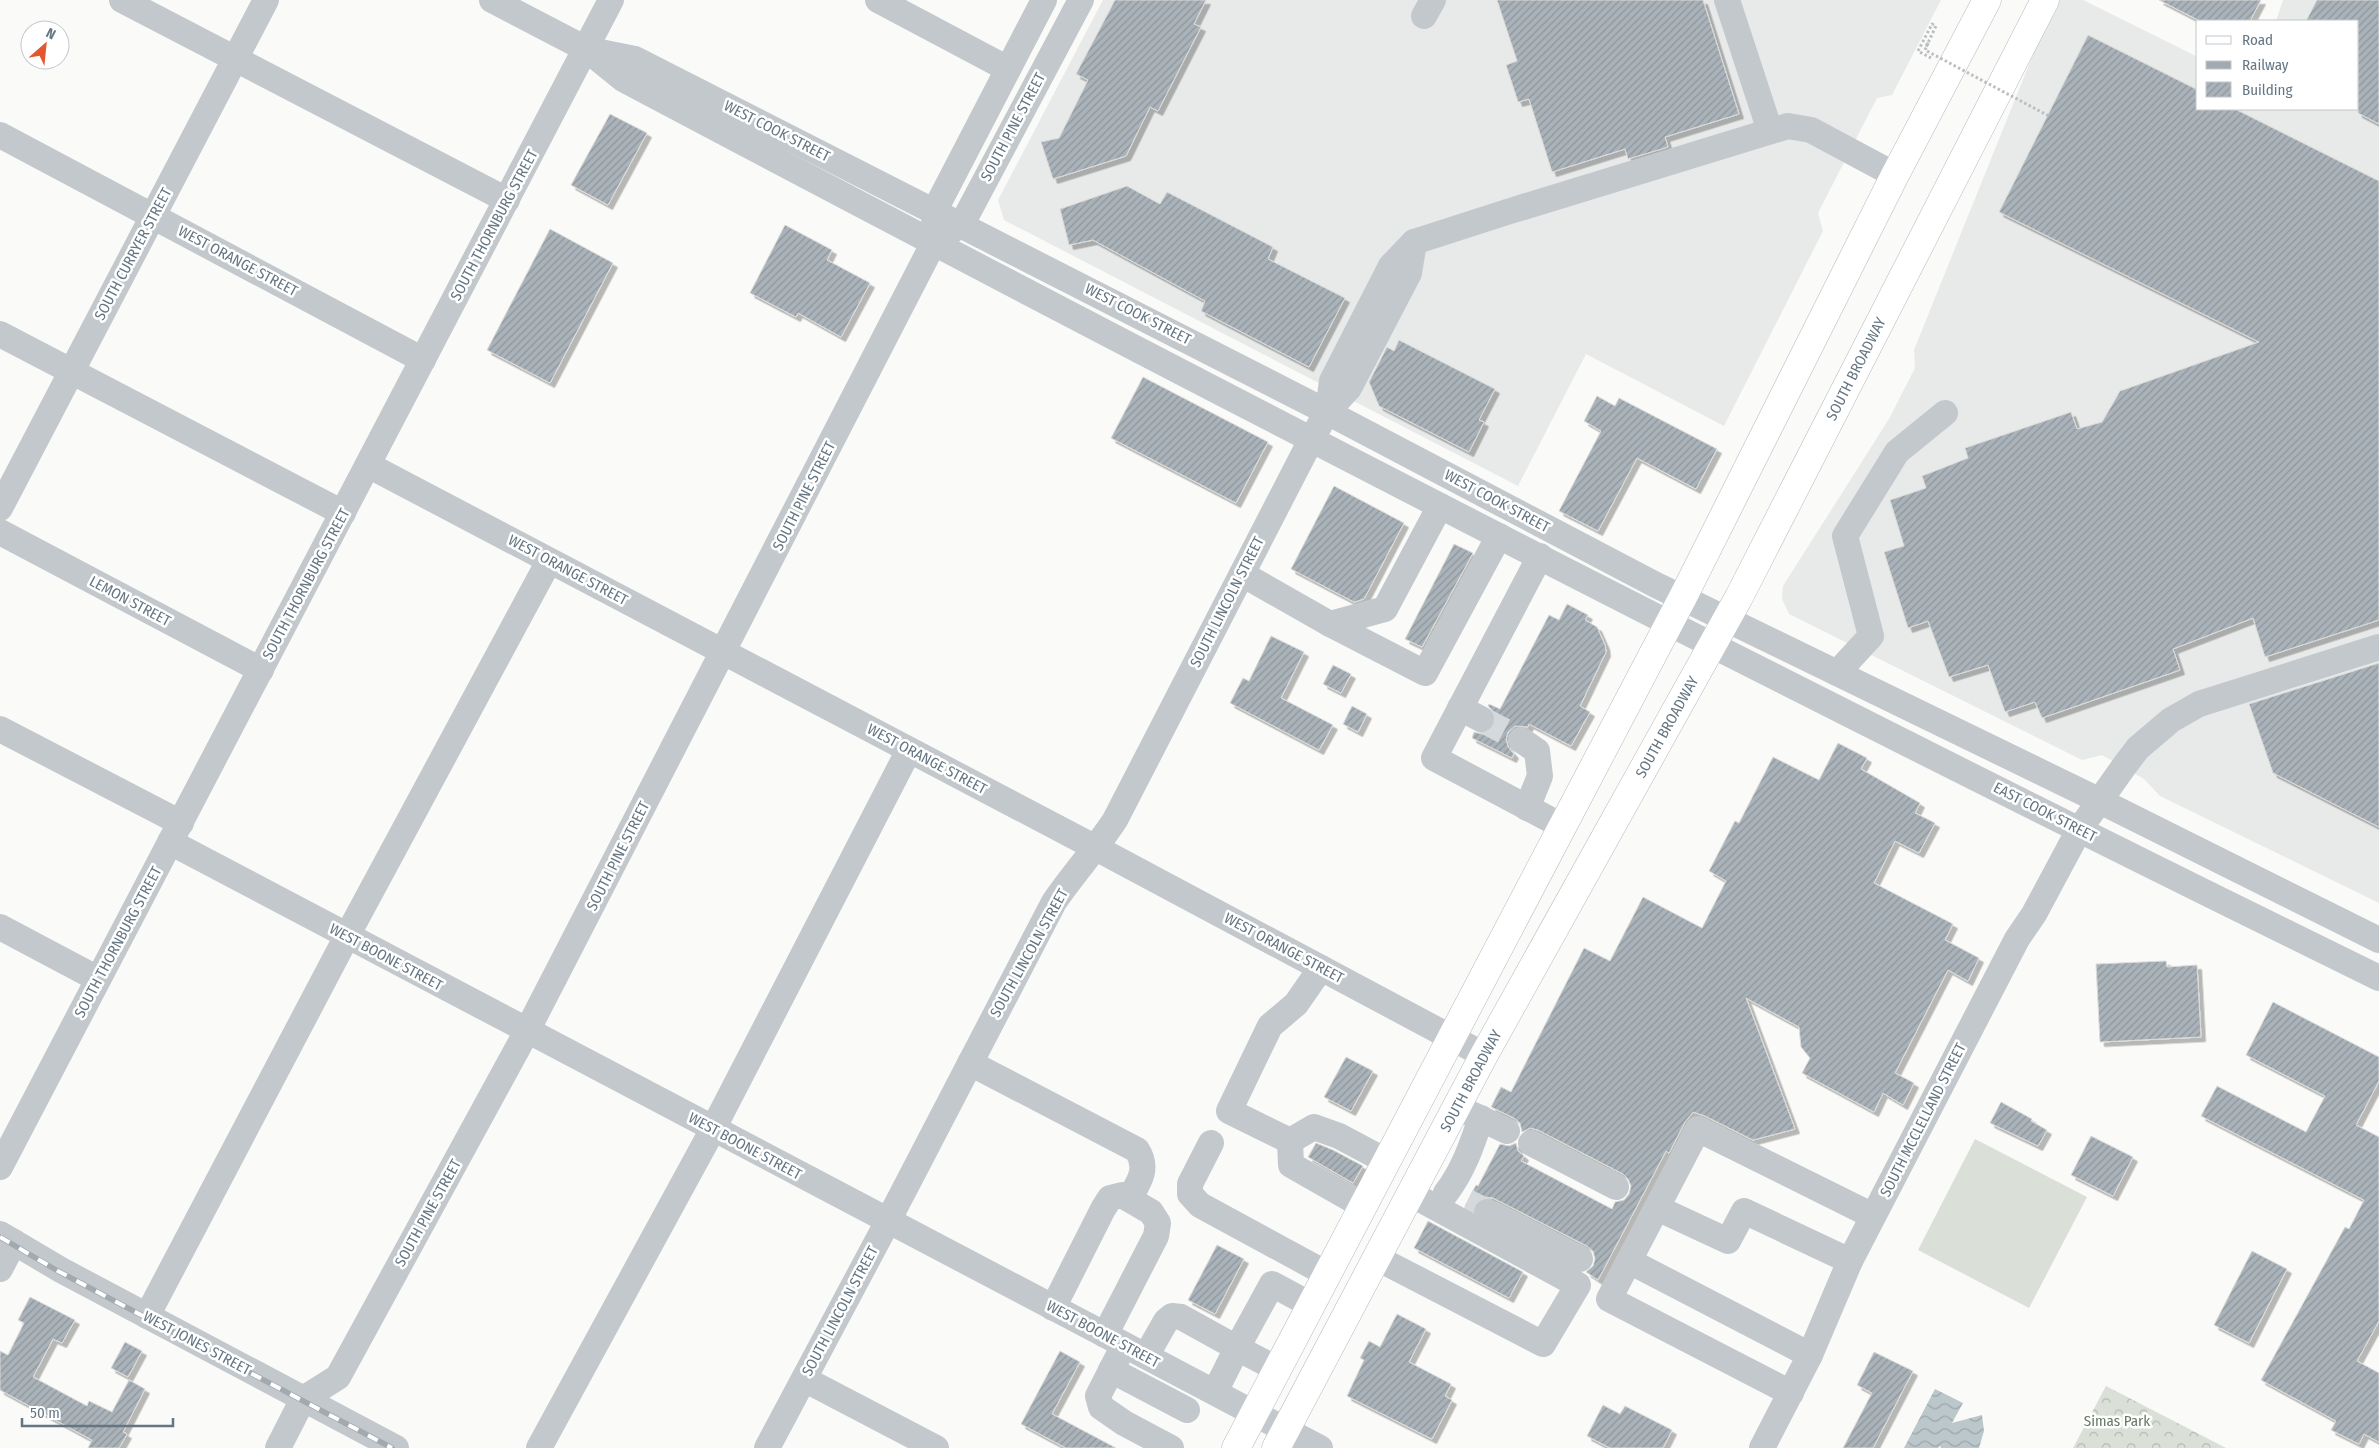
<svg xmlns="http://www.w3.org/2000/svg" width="2379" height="1448" font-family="'Fira Sans Condensed',sans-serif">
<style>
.built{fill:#e8e9e9}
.grass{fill:#dadfd7}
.forest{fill:url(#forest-crowns)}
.water{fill:url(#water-waves)}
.building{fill:url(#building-hatch);stroke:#dcdcda;filter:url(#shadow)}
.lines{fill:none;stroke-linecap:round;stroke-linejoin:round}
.minor-tunnel{stroke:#d5d9db;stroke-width:26;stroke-dasharray:26 13;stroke-linecap:butt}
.major-casing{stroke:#b5babe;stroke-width:29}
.path{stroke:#bbbfc2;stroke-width:3;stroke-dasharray:2.5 2.5;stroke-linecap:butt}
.minor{stroke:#c3c8cc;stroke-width:26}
.major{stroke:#fff;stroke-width:28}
.rail-casing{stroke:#a2aab0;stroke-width:5.5}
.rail{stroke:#fff;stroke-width:4;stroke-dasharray:11;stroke-linecap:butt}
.path-bridge{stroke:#bbbfc2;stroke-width:3;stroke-dasharray:2.5 2.5;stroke-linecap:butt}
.labels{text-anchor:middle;stroke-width:5;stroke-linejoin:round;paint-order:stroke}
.street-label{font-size:15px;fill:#657683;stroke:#fff}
.park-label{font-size:15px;fill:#687a64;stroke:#fff}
</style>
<defs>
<pattern id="forest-crowns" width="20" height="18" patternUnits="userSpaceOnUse" patternTransform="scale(1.25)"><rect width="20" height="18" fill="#dadfd7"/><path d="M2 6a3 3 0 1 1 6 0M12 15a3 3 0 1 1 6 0" fill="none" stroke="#b4b9b4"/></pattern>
<pattern id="water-waves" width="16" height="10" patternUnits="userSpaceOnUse" patternTransform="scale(1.25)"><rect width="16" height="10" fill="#bbc7cb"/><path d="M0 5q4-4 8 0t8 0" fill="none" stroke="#9ca6aa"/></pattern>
<pattern id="building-hatch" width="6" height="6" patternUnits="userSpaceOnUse" patternTransform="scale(1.25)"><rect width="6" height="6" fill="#aab3b9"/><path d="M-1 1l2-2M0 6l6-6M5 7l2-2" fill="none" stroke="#8e969c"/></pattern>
<filter id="shadow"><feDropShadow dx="4.5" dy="4.5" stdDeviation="0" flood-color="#0004"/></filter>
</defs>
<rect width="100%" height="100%" fill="#fafaf8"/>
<g class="built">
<polygon points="1103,0 1941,0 1892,95 1877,98 1818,213 1823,231 1724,426 1586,354 1518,486 1004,220 998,200"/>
<polygon points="2055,0 2083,0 2198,57 2198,109 2358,109 2358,21 2276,21 2283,0 2379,0 2379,903 2160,796 2144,779 2102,755 2082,760 1789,614 1782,599 1783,586 1889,419 1915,368 1914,350"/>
</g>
<polygon class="grass" points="1975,1139 2087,1197 2029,1308 1918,1250"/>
<polygon class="forest" points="2106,1386 2226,1448 2073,1448"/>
<polygon class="water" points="1935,1389 1963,1403 1952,1423 1982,1415 1984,1431 1979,1448 1941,1448 1940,1446 1938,1448 1904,1448"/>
<g class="building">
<polygon points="1115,0 1206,0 1194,24 1201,27 1158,111 1150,107 1126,156 1053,179 1041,142 1059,138 1088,80 1076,74"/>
<polygon points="1497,0 1703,0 1739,114 1665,137 1668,147 1628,159 1625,149 1552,172 1529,99 1518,102 1506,65 1517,61"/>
<polygon points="2159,0 2261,0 2250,21 2200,21"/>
<polygon points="2317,0 2379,0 2379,124 2358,113 2358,21 2306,21"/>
<polygon points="2088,35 2198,90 2198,109 2235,109 2379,181 2379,620 2265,657 2253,618 2173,649 2180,670 2042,718 2035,702 2005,712 1988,665 1949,677 1928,621 1908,628 1884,552 1904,546 1890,500 1926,488 1922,476 1968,458 1965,448 2071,412 2077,429 2102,422 2120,391 2259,342 1999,212"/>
<polygon points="610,114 647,133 608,205 571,185"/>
<polygon points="1127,186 1160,204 1167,192 1273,247 1268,259 1345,298 1309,367 1201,311 1205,301 1093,240 1069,245 1060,209"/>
<polygon points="785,225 832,250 827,260 870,283 841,337 798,313 796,317 750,293"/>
<polygon points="550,229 613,263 550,383 487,350"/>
<polygon points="1399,340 1495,389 1479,420 1484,422 1469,452 1379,406 1369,382 1387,347 1394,351"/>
<polygon points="1143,377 1268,442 1236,503 1111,438"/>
<polygon points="1597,396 1615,406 1619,398 1717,449 1696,489 1637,458 1598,531 1559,511 1601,431 1584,421"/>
<polygon points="1334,486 1404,523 1364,599 1354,602 1291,569"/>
<polygon points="1454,544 1473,553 1422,647 1405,639"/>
<polygon points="1567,604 1588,615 1585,620 1597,627 1605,645 1606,652 1580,706 1590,712 1571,746 1529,724 1528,727 1515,726 1508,732 1506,739 1508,747 1514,754 1512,758 1472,738 1474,732 1482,734 1489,731 1494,726 1496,718 1493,711 1488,706 1489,704 1500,709 1549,615 1559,620"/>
<polygon points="1271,636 1304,652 1281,698 1333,725 1319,750 1230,703 1243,678 1249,681"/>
<polygon points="2379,663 2379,827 2273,773 2249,704"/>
<polygon points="1333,665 1351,674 1341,693 1323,684"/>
<polygon points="1352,706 1367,714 1358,732 1343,724"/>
<polygon points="1838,743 1867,758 1861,769 1920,803 1915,813 1935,823 1919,853 1895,841 1874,883 1953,924 1945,940 1979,958 1968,981 1948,970 1895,1073 1914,1083 1903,1105 1883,1093 1874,1112 1802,1073 1810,1058 1801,1047 1799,1027 1746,998 1795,1129 1753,1140 1705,1116 1693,1112 1685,1122 1669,1153 1666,1151 1598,1280 1586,1272 1593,1266 1595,1259 1593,1251 1587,1246 1493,1198 1486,1197 1479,1199 1474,1205 1472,1210 1465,1206 1476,1185 1478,1186 1500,1144 1509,1146 1516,1143 1518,1151 1524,1156 1521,1161 1612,1209 1615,1202 1624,1200 1629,1194 1631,1186 1628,1179 1623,1174 1538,1130 1530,1128 1522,1132 1520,1123 1514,1118 1491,1107 1501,1087 1511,1092 1584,948 1610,961 1643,897 1702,928 1726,881 1709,871 1735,821 1739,823 1773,757 1819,780"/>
<polygon points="2166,961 2167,967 2197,965 2201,1037 2100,1042 2096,964"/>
<polygon points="2273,1002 2379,1057 2379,1081 2356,1125 2379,1137 2379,1321 2357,1361 2379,1373 2379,1442 2364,1434 2359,1444 2331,1430 2336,1421 2261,1380 2345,1227 2349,1229 2364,1200 2201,1116 2217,1086 2306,1132 2325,1096 2246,1055"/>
<polygon points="1346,1057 1373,1071 1351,1111 1324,1097"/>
<polygon points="2001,1102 2032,1119 2031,1121 2047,1130 2038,1146 1990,1123"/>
<polygon points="2091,1136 2133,1157 2113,1196 2071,1175"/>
<polygon points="1316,1143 1333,1150 1363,1166 1353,1183 1308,1157"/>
<polygon points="1428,1221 1523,1272 1509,1298 1414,1248"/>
<polygon points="1217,1245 1244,1259 1215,1314 1188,1300"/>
<polygon points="2252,1251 2287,1269 2249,1343 2214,1325"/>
<polygon points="30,1297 75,1320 62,1343 53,1339 33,1377 87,1406 89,1401 112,1412 129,1380 145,1389 123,1432 127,1434 119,1448 88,1448 92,1440 0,1390 0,1351 8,1355 24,1323 18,1320"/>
<polygon points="1397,1314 1426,1329 1409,1362 1451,1384 1445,1396 1452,1400 1432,1439 1347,1396 1364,1360 1360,1358 1369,1341 1380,1347"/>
<polygon points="125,1342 142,1351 128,1377 111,1368"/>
<polygon points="1060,1351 1080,1362 1052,1414 1116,1448 1066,1448 1021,1424"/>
<polygon points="1874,1352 1913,1371 1873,1448 1843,1448 1872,1393 1857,1385"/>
<polygon points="1603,1405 1620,1414 1625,1406 1672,1430 1663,1448 1610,1448 1587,1436"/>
</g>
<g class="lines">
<g class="minor-tunnel">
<polyline points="1481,719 1521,740"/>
<polyline points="1467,1202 1487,1212"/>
</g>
<defs>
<g id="major">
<polyline points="1236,1448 1683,597 1895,175 1987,0"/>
<polyline points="1276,1448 1484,1055 1739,597 2045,0"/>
</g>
</defs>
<use href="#major" class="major-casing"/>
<polyline class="path" points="1928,43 1926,47 1936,26 1932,24 1918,51 1931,58"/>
<g class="minor">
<polyline points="122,0 507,200"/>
<path d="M492 0 586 49 623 79C1204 387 1789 689 2379 978"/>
<polyline points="878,0 1008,69"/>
<polyline points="1727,0 1770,131"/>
<polyline points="1424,16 1433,0"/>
<polyline points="590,50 635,59 1327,412 1656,585 2092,797 2379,940"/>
<polyline points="0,135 423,360"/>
<polyline points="948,233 962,224 1081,0"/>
<polyline points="0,334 343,513"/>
<polyline points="1330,396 1332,381 1391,266 1414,242 1507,212 1788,126 1811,130 1895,175"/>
<polyline points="368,465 1096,848 1484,1055"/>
<polyline points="0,508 266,0"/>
<polyline points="0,532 261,670"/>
<polyline points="1540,556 1434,758 1562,826"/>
<polyline points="1242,574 1330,624 1425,673 1499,536"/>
<polyline points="1330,624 1385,609 1440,506"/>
<polyline points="1837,673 1871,636 1845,536 1897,452 1945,413"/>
<polyline points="1460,708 1481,719"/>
<polyline points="0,729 181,823"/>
<polyline points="1521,740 1537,751 1540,776 1527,808"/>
<polyline points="170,842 1320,1448"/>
<polyline points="0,927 98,979"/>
<path d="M970 1063 1137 1150C1149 1169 1139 1182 1129 1199"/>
<polyline points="1465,1111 1507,1131"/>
<polyline points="1290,1141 1229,1111 1270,1026 1296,1004 1321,968"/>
<polyline points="1290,1141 1314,1127 1339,1136 1386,1161"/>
<polyline points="1290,1141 1291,1165 1363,1206"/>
<polyline points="1211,1143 1190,1184 1190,1194 1200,1205 1327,1274"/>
<polyline points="1531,1143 1616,1187"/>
<polyline points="0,1167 611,0"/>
<path d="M1446 1193C1463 1171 1472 1145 1481 1118"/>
<polyline points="1657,1208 1728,1241 1744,1211 1850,1261"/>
<polyline points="1487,1212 1580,1259"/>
<polyline points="0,1234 61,1270 396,1448"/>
<polyline points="1377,1258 1543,1344 1578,1285 1411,1194"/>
<polyline points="1629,1261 1810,1355"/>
<polyline points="0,1269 14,1242"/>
<polyline points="1053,1308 1103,1209 1110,1198 1122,1195 1151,1212 1158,1223 1156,1236 1105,1335"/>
<polyline points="147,1316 347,936 549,561"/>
<polyline points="1124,1345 1098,1396 1101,1407 1124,1423 1171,1448"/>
<polyline points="1146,1356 1166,1321 1172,1316 1181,1317 1237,1348 1215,1392"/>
<polyline points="1277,1369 1237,1348 1272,1284 1311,1305"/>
<polyline points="1111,1370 1187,1410"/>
<polyline points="804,1379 936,1448"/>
<polyline points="1791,1393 1609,1299 1698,1129 1873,1216"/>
<polyline points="278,1448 303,1399 338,1377 527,1031 933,244 935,210 1044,0"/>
<polyline points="539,1448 713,1129 909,750"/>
<path d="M767 1448 888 1221 1054 902C1073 874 1096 849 1115 820L1311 440 1327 412 1349 388 1409 273 1414 242"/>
<polyline points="1762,1448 1810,1355 1850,1261 2017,939 2034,914 2079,830 2125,765 2138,748 2171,720 2199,704 2379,647"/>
</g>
<use href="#major" class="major"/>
<defs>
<polyline id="rail" points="0,1237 58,1271 392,1448"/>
</defs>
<use href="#rail" class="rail-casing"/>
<use href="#rail" class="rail"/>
<polyline class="path-bridge" points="1928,43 1925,50 2049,116"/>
</g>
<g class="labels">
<g class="street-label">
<text transform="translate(1013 127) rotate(-62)" y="5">SOUTH PINE STREET</text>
<text transform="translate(777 131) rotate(27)" y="5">WEST COOK STREET</text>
<text transform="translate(494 225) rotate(-62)" y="5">SOUTH THORNBURG STREET</text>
<text transform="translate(133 254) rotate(-62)" y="5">SOUTH CURRYER STREET</text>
<text transform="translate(238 261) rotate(28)" y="5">WEST ORANGE STREET</text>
<text transform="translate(1138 314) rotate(27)" y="5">WEST COOK STREET</text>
<text transform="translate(1856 369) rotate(-63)" y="5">SOUTH BROADWAY</text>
<text transform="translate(804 496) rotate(-63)" y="5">SOUTH PINE STREET</text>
<text transform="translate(1497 501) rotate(28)" y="5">WEST COOK STREET</text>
<text transform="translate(568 570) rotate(28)" y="5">WEST ORANGE STREET</text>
<text transform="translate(306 584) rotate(-62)" y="5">SOUTH THORNBURG STREET</text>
<text transform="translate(130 601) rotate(28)" y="5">LEMON STREET</text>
<text transform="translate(1227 602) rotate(-63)" y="5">SOUTH LINCOLN STREET</text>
<text transform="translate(1667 727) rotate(-61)" y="5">SOUTH BROADWAY</text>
<text transform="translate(927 759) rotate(28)" y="5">WEST ORANGE STREET</text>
<text transform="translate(2045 812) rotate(27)" y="5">EAST COOK STREET</text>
<text transform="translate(618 856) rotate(-63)" y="5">SOUTH PINE STREET</text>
<text transform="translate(118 942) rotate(-62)" y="5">SOUTH THORNBURG STREET</text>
<text transform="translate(1284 948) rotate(28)" y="5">WEST ORANGE STREET</text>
<text transform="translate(1029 953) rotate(-61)" y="5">SOUTH LINCOLN STREET</text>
<text transform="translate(386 957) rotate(28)" y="5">WEST BOONE STREET</text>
<text transform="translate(1471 1081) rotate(-62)" y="5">SOUTH BROADWAY</text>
<text transform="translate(1923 1120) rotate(-63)" y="5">SOUTH MCCLELLAND STREET</text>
<text transform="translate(745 1146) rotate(28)" y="5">WEST BOONE STREET</text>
<text transform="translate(428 1213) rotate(-61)" y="5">SOUTH PINE STREET</text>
<text transform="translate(840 1311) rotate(-62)" y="5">SOUTH LINCOLN STREET</text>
<text transform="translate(1103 1334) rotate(28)" y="5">WEST BOONE STREET</text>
<text transform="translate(197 1343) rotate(28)" y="5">WEST JONES STREET</text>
</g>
<g class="park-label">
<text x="2117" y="1426">Simas Park</text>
</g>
</g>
<rect x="2196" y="20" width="162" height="90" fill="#ffffff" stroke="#c1c8cd"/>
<rect x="2206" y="36" width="25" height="8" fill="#ffffff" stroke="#c1c8cd"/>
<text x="2242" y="45" font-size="15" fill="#657683">Road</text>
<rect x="2206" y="61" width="25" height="8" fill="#a2aab0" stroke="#c1c8cd"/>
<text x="2242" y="70" font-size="15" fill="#657683">Railway</text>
<rect x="2206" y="82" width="25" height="15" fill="url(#building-hatch)" stroke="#c1c8cd"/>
<text x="2242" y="95" font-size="15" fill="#657683">Building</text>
<g transform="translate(45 45) rotate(27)"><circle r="24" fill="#ffffff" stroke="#c1c8cd"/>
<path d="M0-4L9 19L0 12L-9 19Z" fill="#e4572e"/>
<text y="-8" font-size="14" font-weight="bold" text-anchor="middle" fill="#657683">N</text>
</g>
<path d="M22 1418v8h151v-8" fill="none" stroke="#657683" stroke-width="2.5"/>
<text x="30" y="1418" font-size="15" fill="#657683" stroke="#ffffff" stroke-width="4" paint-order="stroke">50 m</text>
</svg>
